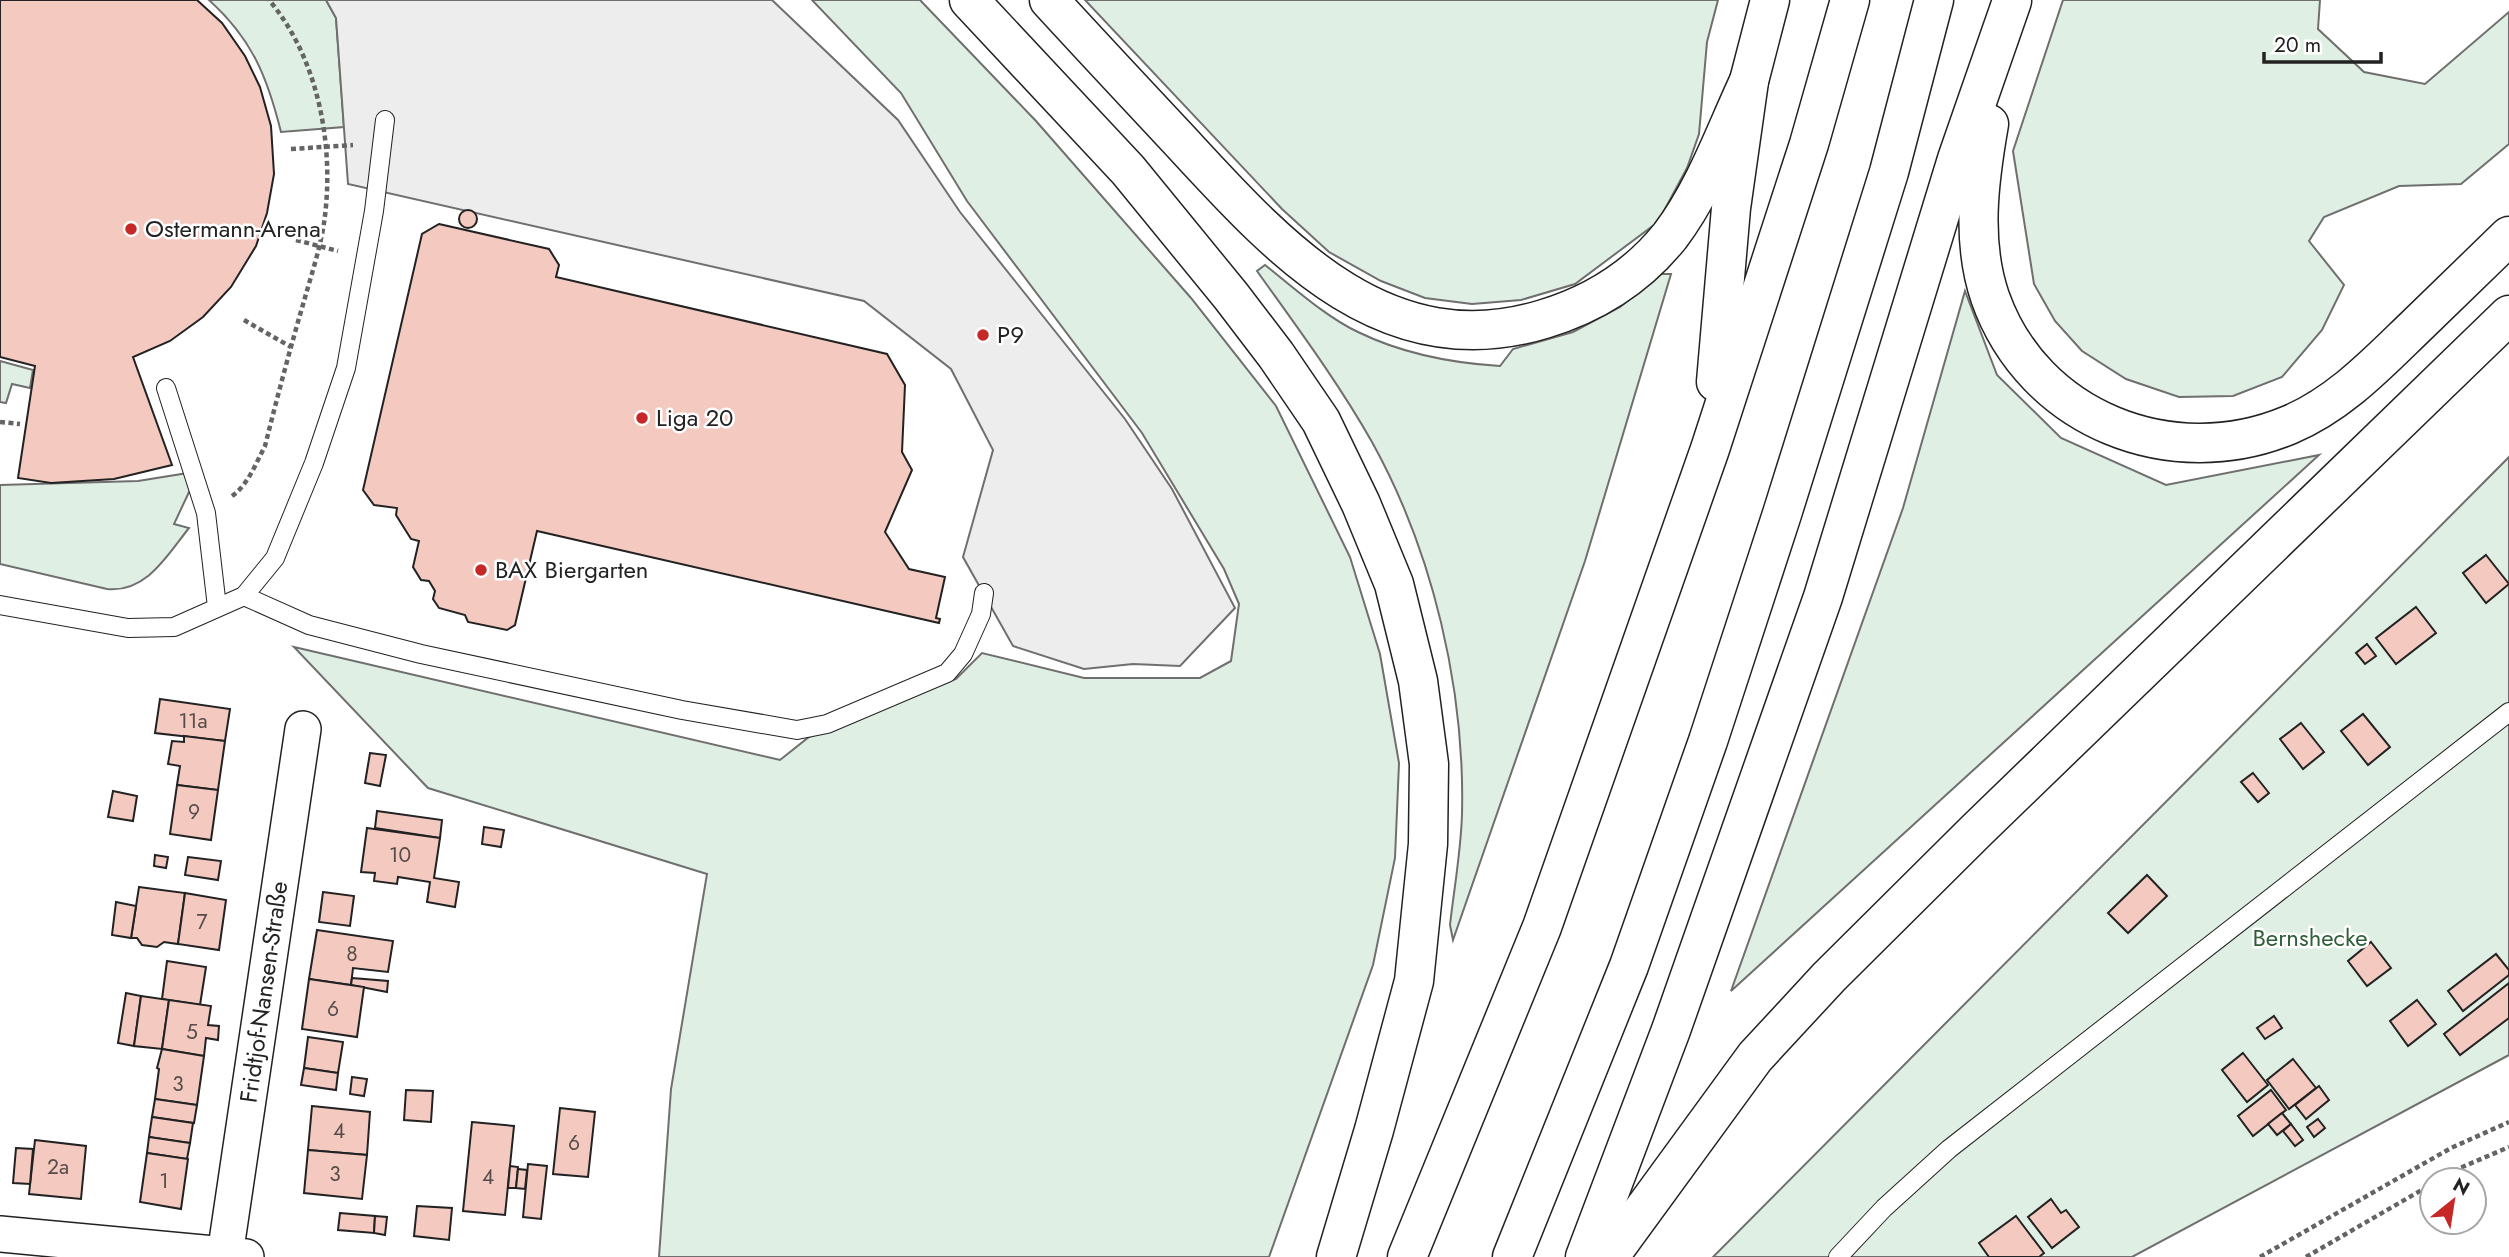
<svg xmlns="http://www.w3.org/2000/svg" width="2509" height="1257" font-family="Jost,sans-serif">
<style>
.green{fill:#e0efe3;stroke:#6f6f6f;stroke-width:2}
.parking{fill:#ededed;stroke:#6f6f6f;stroke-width:2}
.building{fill:#f3c9c0;stroke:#222;stroke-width:2}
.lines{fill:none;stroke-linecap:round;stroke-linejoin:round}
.service-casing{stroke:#222;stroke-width:20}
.minor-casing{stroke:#222;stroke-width:38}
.motorway-casing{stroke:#222;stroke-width:41}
.path{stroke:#646464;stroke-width:4.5;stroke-dasharray:5 3.5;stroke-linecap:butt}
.service{stroke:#fff;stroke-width:18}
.minor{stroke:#fff;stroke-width:35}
.motorway{stroke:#fff;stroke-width:38}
.poi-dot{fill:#c62828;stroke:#fff;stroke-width:2.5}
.labels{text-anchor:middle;stroke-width:5;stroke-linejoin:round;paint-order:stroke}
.number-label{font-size:21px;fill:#564c4a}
.poi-label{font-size:24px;fill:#222;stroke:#fff;text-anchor:start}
.park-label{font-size:24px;fill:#2f5e38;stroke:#fff}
.street-label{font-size:24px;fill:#222;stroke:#fff}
</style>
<rect width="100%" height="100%" fill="#fff"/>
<g class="green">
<path d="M209 0H326L336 18 344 127 281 132C267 76 252 39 209 0Z"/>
<polygon points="812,0 920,0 1036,121 1191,298 1276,406 1350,557 1380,654 1399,763 1395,858 1373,965 1269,1257 659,1257 671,1089 707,874 428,788 294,647 780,760 809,737 956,679 982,653 1084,678 1200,678 1231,661 1239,604 1224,569 1142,433 967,201 901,93"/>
<polygon points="1085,0 1718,0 1707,42 1699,134 1687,168 1658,222 1575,284 1521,300 1472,304 1425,298 1381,281 1329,252 1282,209"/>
<polygon points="2063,0 2320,0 2318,29 2364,72 2425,84 2509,12 2509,144 2461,184 2399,186 2324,217 2309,241 2344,285 2322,330 2282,377 2233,396 2179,397 2126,379 2082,351 2055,321 2034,284 2013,151"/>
<path d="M1265 265C1293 287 1326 317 1358 332 1403 354 1450 363 1500 366L1513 349 1573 332 1620 307 1661 274H1671L1585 561 1453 940 1450 925C1454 889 1461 851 1462 814 1465 689 1433 552 1372 442 1338 382 1297 327 1257 271Z"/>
<polygon points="1965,291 1997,375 2061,438 2166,485 2319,455 1731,991 1903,508"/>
<polygon points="0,361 33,370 30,388 12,384 6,403 0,402"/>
<polygon points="2509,457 2509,1055 2132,1257 1713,1257"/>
<path d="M188 473 190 490 174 524 189 528C168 554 147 593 107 589L0 564V485L138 481Z"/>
</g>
<polygon class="parking" points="326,0 772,0 898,120 960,212 1125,419 1172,489 1235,608 1180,666 1133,664 1084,669 1013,646 963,557 993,450 951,369 864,301 348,184 336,18"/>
<g class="building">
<polygon points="0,0 197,0 222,23 245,56 260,87 271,126 274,174 267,213 256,246 231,287 203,317 170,341 133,357 172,465 114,479 51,483 18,478 35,366 0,357"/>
<circle cx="468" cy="219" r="9"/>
<polygon points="439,224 549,249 559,265 556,277 887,354 905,385 902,452 912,470 885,532 909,569 945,577 936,618 940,619 939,623 537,531 515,625 507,630 468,622 465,615 439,608 433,599 435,591 429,581 421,580 413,567 419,541 411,539 396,515 397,508 374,505 363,490 422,234"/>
<polygon points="2486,555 2509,584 2486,603 2463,573"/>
<polygon points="2416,607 2436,633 2396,664 2376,638"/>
<polygon points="2367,644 2376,656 2365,664 2356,653"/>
<polygon points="160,699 230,709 225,741 155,733"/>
<polygon points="2363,714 2390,747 2368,765 2341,731"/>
<polygon points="2301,723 2324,752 2303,769 2280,739"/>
<polygon points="184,736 225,741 218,790 177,785 180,766 168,764 172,741 184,742"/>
<polygon points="370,753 386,755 380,786 365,783"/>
<polygon points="2253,773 2269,793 2258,802 2241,782"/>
<polygon points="177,785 218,790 211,840 170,834"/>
<polygon points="113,791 137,796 133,821 108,817"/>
<polygon points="377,811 442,820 440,838 375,828"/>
<polygon points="484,827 504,830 501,847 482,844"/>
<polygon points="367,828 440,838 434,878 459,882 455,907 427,902 430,882 398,877 397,884 374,881 375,873 361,872"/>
<polygon points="155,855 168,857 166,868 154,866"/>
<polygon points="188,857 221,861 218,880 185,875"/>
<polygon points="2147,875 2167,896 2128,933 2108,913"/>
<polygon points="139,887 185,893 178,944 164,942 157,947 142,945 137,938 131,938"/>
<polygon points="323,892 354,896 350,926 319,922"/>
<polygon points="185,893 226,900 219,950 178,944"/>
<polygon points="116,902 136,906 131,938 112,935"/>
<polygon points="317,930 393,941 388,972 353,968 351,985 309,979"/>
<polygon points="2371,942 2391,968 2367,986 2348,961"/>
<polygon points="2496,954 2509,970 2509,975 2463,1011 2448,991"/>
<polygon points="167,961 206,967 200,1005 162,999"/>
<polygon points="352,978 388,981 387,992 351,985"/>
<polygon points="309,979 364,987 357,1037 302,1029"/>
<polygon points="2509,983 2509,1018 2460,1055 2444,1034"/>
<polygon points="126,993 141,996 134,1046 118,1043"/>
<polygon points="141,996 169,1000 162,1049 134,1046"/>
<polygon points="169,1000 211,1006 208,1025 219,1026 218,1040 206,1038 204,1056 162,1049"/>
<polygon points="2417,1000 2436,1024 2408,1046 2390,1021"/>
<polygon points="2274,1016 2282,1028 2265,1039 2257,1028"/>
<polygon points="308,1037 343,1042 338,1073 304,1068"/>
<polygon points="162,1049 204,1056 197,1105 155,1099 159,1069 157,1068"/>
<polygon points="2243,1053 2268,1085 2247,1102 2222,1070"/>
<polygon points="2293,1059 2316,1088 2289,1109 2267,1080"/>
<polygon points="304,1068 338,1073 336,1090 301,1085"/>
<polygon points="352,1077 367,1079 364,1096 350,1094"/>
<polygon points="2319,1086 2329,1100 2306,1119 2295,1105"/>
<polygon points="406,1090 433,1091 431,1122 404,1120"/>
<polygon points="2271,1090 2286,1110 2253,1136 2238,1116"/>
<polygon points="155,1099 197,1105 194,1123 152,1117"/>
<polygon points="312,1106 370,1112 367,1155 308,1150"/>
<polygon points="560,1108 595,1112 588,1177 553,1174"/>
<polygon points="2282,1113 2291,1124 2277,1135 2268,1124"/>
<polygon points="152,1117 193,1123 190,1143 149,1137"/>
<polygon points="2318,1119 2325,1128 2314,1137 2307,1127"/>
<polygon points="472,1122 514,1126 505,1215 463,1211"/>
<polygon points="2291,1124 2303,1140 2295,1146 2283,1131"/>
<polygon points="149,1137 190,1143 187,1159 147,1153"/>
<polygon points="35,1140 86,1146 81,1199 29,1194"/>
<polygon points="16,1148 33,1149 30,1184 13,1183"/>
<polygon points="308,1150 367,1155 362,1199 304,1193"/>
<polygon points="147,1153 188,1159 181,1209 140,1202"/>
<polygon points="528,1164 547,1166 541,1219 523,1217"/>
<polygon points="510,1166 518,1167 516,1188 508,1188"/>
<polygon points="518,1169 527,1170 525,1189 516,1188"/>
<polygon points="2051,1199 2061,1213 2066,1210 2079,1227 2052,1248 2028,1217"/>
<polygon points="417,1206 452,1208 449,1240 414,1236"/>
<polygon points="340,1213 375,1216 374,1233 338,1230"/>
<polygon points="375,1216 387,1217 385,1235 374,1233"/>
<polygon points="2016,1216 2044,1253 2039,1257 1989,1257 1979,1243"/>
</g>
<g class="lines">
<defs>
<g id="service">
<polyline points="166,388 206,513 217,607"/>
<polyline points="244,596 309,625 421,654 682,710 797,730 827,724 947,673 963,654 981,614 984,593"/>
<polyline points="0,605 128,628 174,627 244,596 275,558 314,463 346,368 374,211 385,120"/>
<polyline points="1838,1257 1884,1208 1949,1149 2509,712"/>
</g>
<g id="minor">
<polyline points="0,1234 246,1257"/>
<polyline points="225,1255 303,729"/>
</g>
<g id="motorway">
<polyline points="969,0 1128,170 1231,296 1276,355 1321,421 1361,504 1394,584 1418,681 1429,764 1428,844 1414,981 1374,1130 1336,1257"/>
<path d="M1049 0C1093 48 1138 96 1182 143 1278 247 1385 368 1544 319 1594 304 1637 277 1670 236 1705 190 1725 132 1749 81"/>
<path d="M1989 124C1979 181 1971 241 1990 297 2033 420 2172 474 2289 425 2337 405 2374 367 2410 332 2443 300 2476 268 2509 236"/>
<polyline points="1716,382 1731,208 1749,81 1770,0"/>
<polyline points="1407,1257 1542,927 1710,449 1809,144 1850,0"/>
<polyline points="1512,1257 1629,966 1708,741 1782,514 1889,172 1934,0"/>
<polyline points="1585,1257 1671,1030 1823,597 1957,159 2012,1"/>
<polyline points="1609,1257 1755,1057 1829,977 1977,830 2509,315"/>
</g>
</defs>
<use href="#service" class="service-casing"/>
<use href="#minor" class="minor-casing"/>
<use href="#motorway" class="motorway-casing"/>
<g class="path">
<polyline points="291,149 353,145"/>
<polyline points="296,240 338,251"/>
<polyline points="244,320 291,347"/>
<polyline points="0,422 20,424"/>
<path d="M232 496C248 485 256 463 265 446 277 398 290 349 304 301 311 276 320 249 324 223 335 148 319 59 269 0"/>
<polyline points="2439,1180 2460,1168 2509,1147"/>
<polyline points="2260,1257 2451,1148 2509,1122"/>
<polyline points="2306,1257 2432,1184"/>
</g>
<use href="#service" class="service"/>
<use href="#minor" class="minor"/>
<use href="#motorway" class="motorway"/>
</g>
<g class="poi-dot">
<circle cx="131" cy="229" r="7"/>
<circle cx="983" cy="335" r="7"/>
<circle cx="642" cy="418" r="7"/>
<circle cx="481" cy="570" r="7"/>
</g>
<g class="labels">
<g class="number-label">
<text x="193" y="728">11a</text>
<text x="194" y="819">9</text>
<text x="400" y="862">10</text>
<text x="202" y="929">7</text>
<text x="352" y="961">8</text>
<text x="333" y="1016">6</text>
<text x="192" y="1039">5</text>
<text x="178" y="1091">3</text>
<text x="339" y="1138">4</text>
<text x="574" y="1150">6</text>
<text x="58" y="1174">2a</text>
<text x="335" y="1181">3</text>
<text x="488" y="1184">4</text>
<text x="164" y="1188">1</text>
</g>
<g class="poi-label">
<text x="145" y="237">Ostermann-Arena</text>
<text x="997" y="343">P9</text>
<text x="656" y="426">Liga 20</text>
<text x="495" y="578">BAX Biergarten</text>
</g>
<g class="park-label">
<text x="2310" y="946">Bernshecke</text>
</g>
<g class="street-label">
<text transform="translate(264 992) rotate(-82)" y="8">Fridtjof-Nansen-Straße</text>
</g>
</g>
<g transform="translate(2453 1201) rotate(30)"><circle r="33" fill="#ffffff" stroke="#a7a7a7" stroke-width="2"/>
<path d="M0-5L12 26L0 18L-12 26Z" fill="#c62828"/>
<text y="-10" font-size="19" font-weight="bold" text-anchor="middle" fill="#222222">N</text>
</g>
<path d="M2264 52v10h117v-10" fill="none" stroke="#222222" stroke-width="3.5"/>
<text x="2274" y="52" font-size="21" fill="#222222" stroke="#ffffff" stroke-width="5" paint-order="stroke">20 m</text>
</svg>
